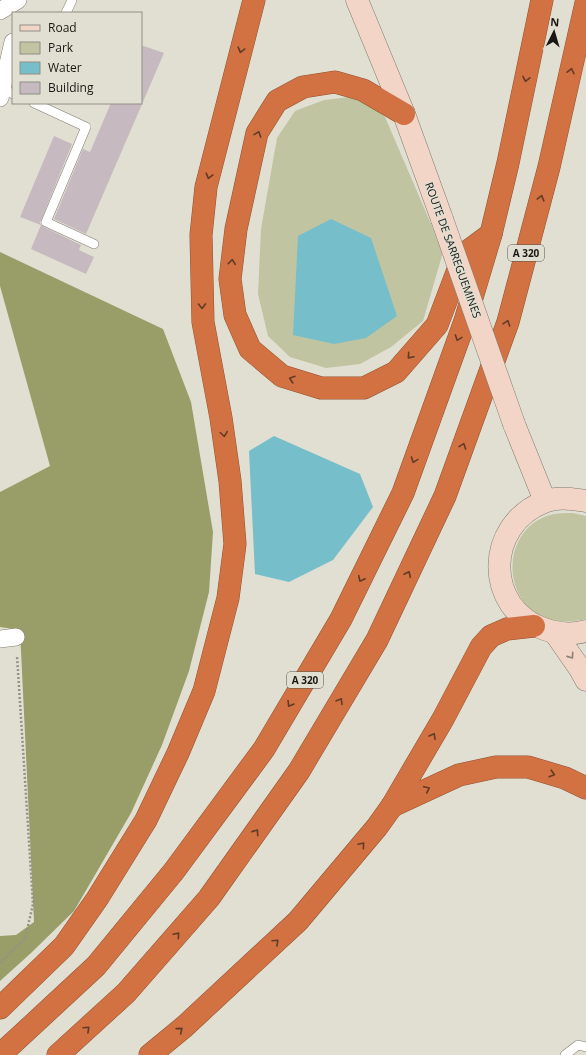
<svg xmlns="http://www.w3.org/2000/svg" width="586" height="1055" font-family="'Open Sans',sans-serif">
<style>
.green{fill:#c0c4a1}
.forest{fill:#999e68}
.water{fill:#76beca}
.building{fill:#c7b9c0}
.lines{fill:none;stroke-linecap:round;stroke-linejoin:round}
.lane-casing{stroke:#7f7d71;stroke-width:10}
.street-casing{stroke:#7f7d71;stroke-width:18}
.secondary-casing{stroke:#7f7d71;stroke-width:23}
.highway-casing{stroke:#915232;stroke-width:23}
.path{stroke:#949288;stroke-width:2.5;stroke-dasharray:2 2;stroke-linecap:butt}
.lane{stroke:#fff;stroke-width:9}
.street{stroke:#fff;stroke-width:17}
.secondary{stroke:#f2d5c7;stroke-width:22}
.highway{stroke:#d27243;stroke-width:22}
.secondary-bridge-casing{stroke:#7f7d71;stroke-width:23;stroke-linecap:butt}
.secondary-bridge{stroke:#f2d5c7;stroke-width:22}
.oneway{stroke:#623b26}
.oneway2{stroke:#908076}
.labels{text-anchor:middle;stroke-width:3;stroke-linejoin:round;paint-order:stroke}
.shield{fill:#e1dfd1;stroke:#54534c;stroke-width:1}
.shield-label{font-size:10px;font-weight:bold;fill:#181713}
.street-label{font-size:11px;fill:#181713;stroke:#e1dfd1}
</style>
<rect width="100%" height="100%" fill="#e1dfd1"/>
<g class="green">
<polygon points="350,97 366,102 385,117 443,252 423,321 391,347 360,364 326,368 290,357 268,336 258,294 261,229 277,138 295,111 324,100"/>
<path d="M573 513 586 516V619C575 621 564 623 552 620 498 606 500 525 554 514 560 513 567 513 573 513Z"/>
</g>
<polygon class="forest" points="0,252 163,329 191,402 213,532 209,592 189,671 162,745 131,813 74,911 31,953 0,981 0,936 16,935 34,922 20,630 0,627 0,492 50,466 0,286"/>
<g class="water">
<polygon points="331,219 371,238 397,316 366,338 334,344 293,335 298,236"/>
<polygon points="274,436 360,474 373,507 333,560 289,582 255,574 249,451"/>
</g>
<g class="building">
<polygon points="141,45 164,53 86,234 54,219 83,149 90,152 111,103 141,103"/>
<polygon points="54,136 72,144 40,223 44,227 81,245 79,250 94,257 86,274 31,249 41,225 20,217"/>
</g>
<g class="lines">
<defs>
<g id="lane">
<polyline points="66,13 72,0"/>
<polyline points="3,89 13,94"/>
<polyline points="34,103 86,127 46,222 94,244"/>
<polyline points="565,1055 578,1045 586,1047"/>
</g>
<g id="street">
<polyline points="0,11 18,0"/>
<polyline points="0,98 13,42"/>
<polyline points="0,639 16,637"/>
</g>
<g id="secondary">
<polyline points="357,0 404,114 442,219"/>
<polyline points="514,424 545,501"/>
<path d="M586 501C572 499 558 496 544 502 485 525 484 608 544 629 558 634 572 635 586 631"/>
<polyline points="555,633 580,669 586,680"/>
</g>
<g id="highway">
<polyline points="404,114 363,90 335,82 303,87 277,101 257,133 236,229 230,279 235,315 250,349 282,376 321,388 364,388 396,372 437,325 464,254 491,234"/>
<polyline points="392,806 459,775 496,767 528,767 565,778 586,788"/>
<polyline points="0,1008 64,946 97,899 146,820 178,753 204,691 228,598 235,544 230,481 221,418 203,322 201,235 206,187 254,0"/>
<polyline points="0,1055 96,966 174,871 264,749 341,619 403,493 465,321 491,234 508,163 542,0"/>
<polyline points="58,1055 126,993 209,898 299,771 377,640 445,496 508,322 549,167 586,3"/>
<polyline points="150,1055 184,1027 298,921 377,827 392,806 443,719 481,647 491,636 507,629 534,626"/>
</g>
</defs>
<use href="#lane" class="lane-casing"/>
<use href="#street" class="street-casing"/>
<use href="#secondary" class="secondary-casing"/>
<use href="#highway" class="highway-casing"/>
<polyline class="path" points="0,963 25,939 33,904 17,656"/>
<use href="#lane" class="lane"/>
<use href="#street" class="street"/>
<use href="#secondary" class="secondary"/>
<use href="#highway" class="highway"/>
<defs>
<polyline id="secondary-bridge" points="442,219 514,424"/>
</defs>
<use href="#secondary-bridge" class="secondary-bridge-casing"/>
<use href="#secondary-bridge" class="secondary-bridge"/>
</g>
<defs><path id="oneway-chevron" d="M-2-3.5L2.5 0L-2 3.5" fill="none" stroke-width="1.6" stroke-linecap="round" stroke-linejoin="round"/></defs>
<g class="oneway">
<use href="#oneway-chevron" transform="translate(241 50) rotate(105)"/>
<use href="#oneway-chevron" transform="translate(571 71) rotate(-77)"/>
<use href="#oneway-chevron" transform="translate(526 79) rotate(102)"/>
<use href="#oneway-chevron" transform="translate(258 134) rotate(-70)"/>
<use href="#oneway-chevron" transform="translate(209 176) rotate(105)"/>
<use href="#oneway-chevron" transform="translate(541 198) rotate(-75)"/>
<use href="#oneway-chevron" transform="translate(232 262) rotate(-84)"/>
<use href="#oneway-chevron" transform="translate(202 306) rotate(89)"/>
<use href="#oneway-chevron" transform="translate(507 323) rotate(-72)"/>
<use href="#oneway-chevron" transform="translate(458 338) rotate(110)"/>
<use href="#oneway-chevron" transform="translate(410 356) rotate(131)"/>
<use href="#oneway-chevron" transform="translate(292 379) rotate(-162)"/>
<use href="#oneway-chevron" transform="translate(224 434) rotate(82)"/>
<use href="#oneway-chevron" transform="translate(463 446) rotate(-70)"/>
<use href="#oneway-chevron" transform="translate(414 460) rotate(110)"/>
<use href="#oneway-chevron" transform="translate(408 574) rotate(-65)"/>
<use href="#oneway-chevron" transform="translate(361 579) rotate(116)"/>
<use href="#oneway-chevron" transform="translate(340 701) rotate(-59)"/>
<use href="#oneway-chevron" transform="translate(290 704) rotate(121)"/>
<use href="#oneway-chevron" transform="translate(433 736) rotate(-60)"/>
<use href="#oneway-chevron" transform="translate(552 774) rotate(17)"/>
<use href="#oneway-chevron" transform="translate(427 789) rotate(-25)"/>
<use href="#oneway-chevron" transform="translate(256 832) rotate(-55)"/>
<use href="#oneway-chevron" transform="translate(362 845) rotate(-50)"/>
<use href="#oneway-chevron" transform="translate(177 935) rotate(-49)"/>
<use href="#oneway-chevron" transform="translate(276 942) rotate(-43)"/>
<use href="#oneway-chevron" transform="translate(87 1029) rotate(-43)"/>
<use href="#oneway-chevron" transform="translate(180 1030) rotate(-40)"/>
</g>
<use class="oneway2" href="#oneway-chevron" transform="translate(571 656) rotate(55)"/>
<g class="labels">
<g class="shield">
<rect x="508" y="245" width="36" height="16" rx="3"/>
<rect x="287" y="672" width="36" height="16" rx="3"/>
</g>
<g class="shield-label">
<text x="526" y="257">A 320</text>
<text x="305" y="684">A 320</text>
</g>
<g class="street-label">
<text transform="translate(453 250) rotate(70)" y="4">ROUTE DE SARREGUEMINES</text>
</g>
</g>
<rect x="12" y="12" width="130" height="92" fill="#e1dfd1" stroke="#918f85"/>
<rect x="20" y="25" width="20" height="6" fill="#f2d5c7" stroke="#918f85"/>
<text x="48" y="32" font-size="12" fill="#181713">Road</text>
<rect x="20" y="42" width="20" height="12" fill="#c0c4a1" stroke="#918f85"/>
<text x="48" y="52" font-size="12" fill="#181713">Park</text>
<rect x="20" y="62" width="20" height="12" fill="#76beca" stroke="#918f85"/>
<text x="48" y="72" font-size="12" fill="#181713">Water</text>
<rect x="20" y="82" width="20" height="12" fill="#c7b9c0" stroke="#918f85"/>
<text x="48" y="92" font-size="12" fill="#181713">Building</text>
<g transform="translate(554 32) rotate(5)" stroke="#e1dfd1" stroke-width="3" paint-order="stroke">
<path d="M0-3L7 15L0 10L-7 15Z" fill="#181713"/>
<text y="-6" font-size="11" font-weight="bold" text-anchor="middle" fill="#181713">N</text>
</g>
</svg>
